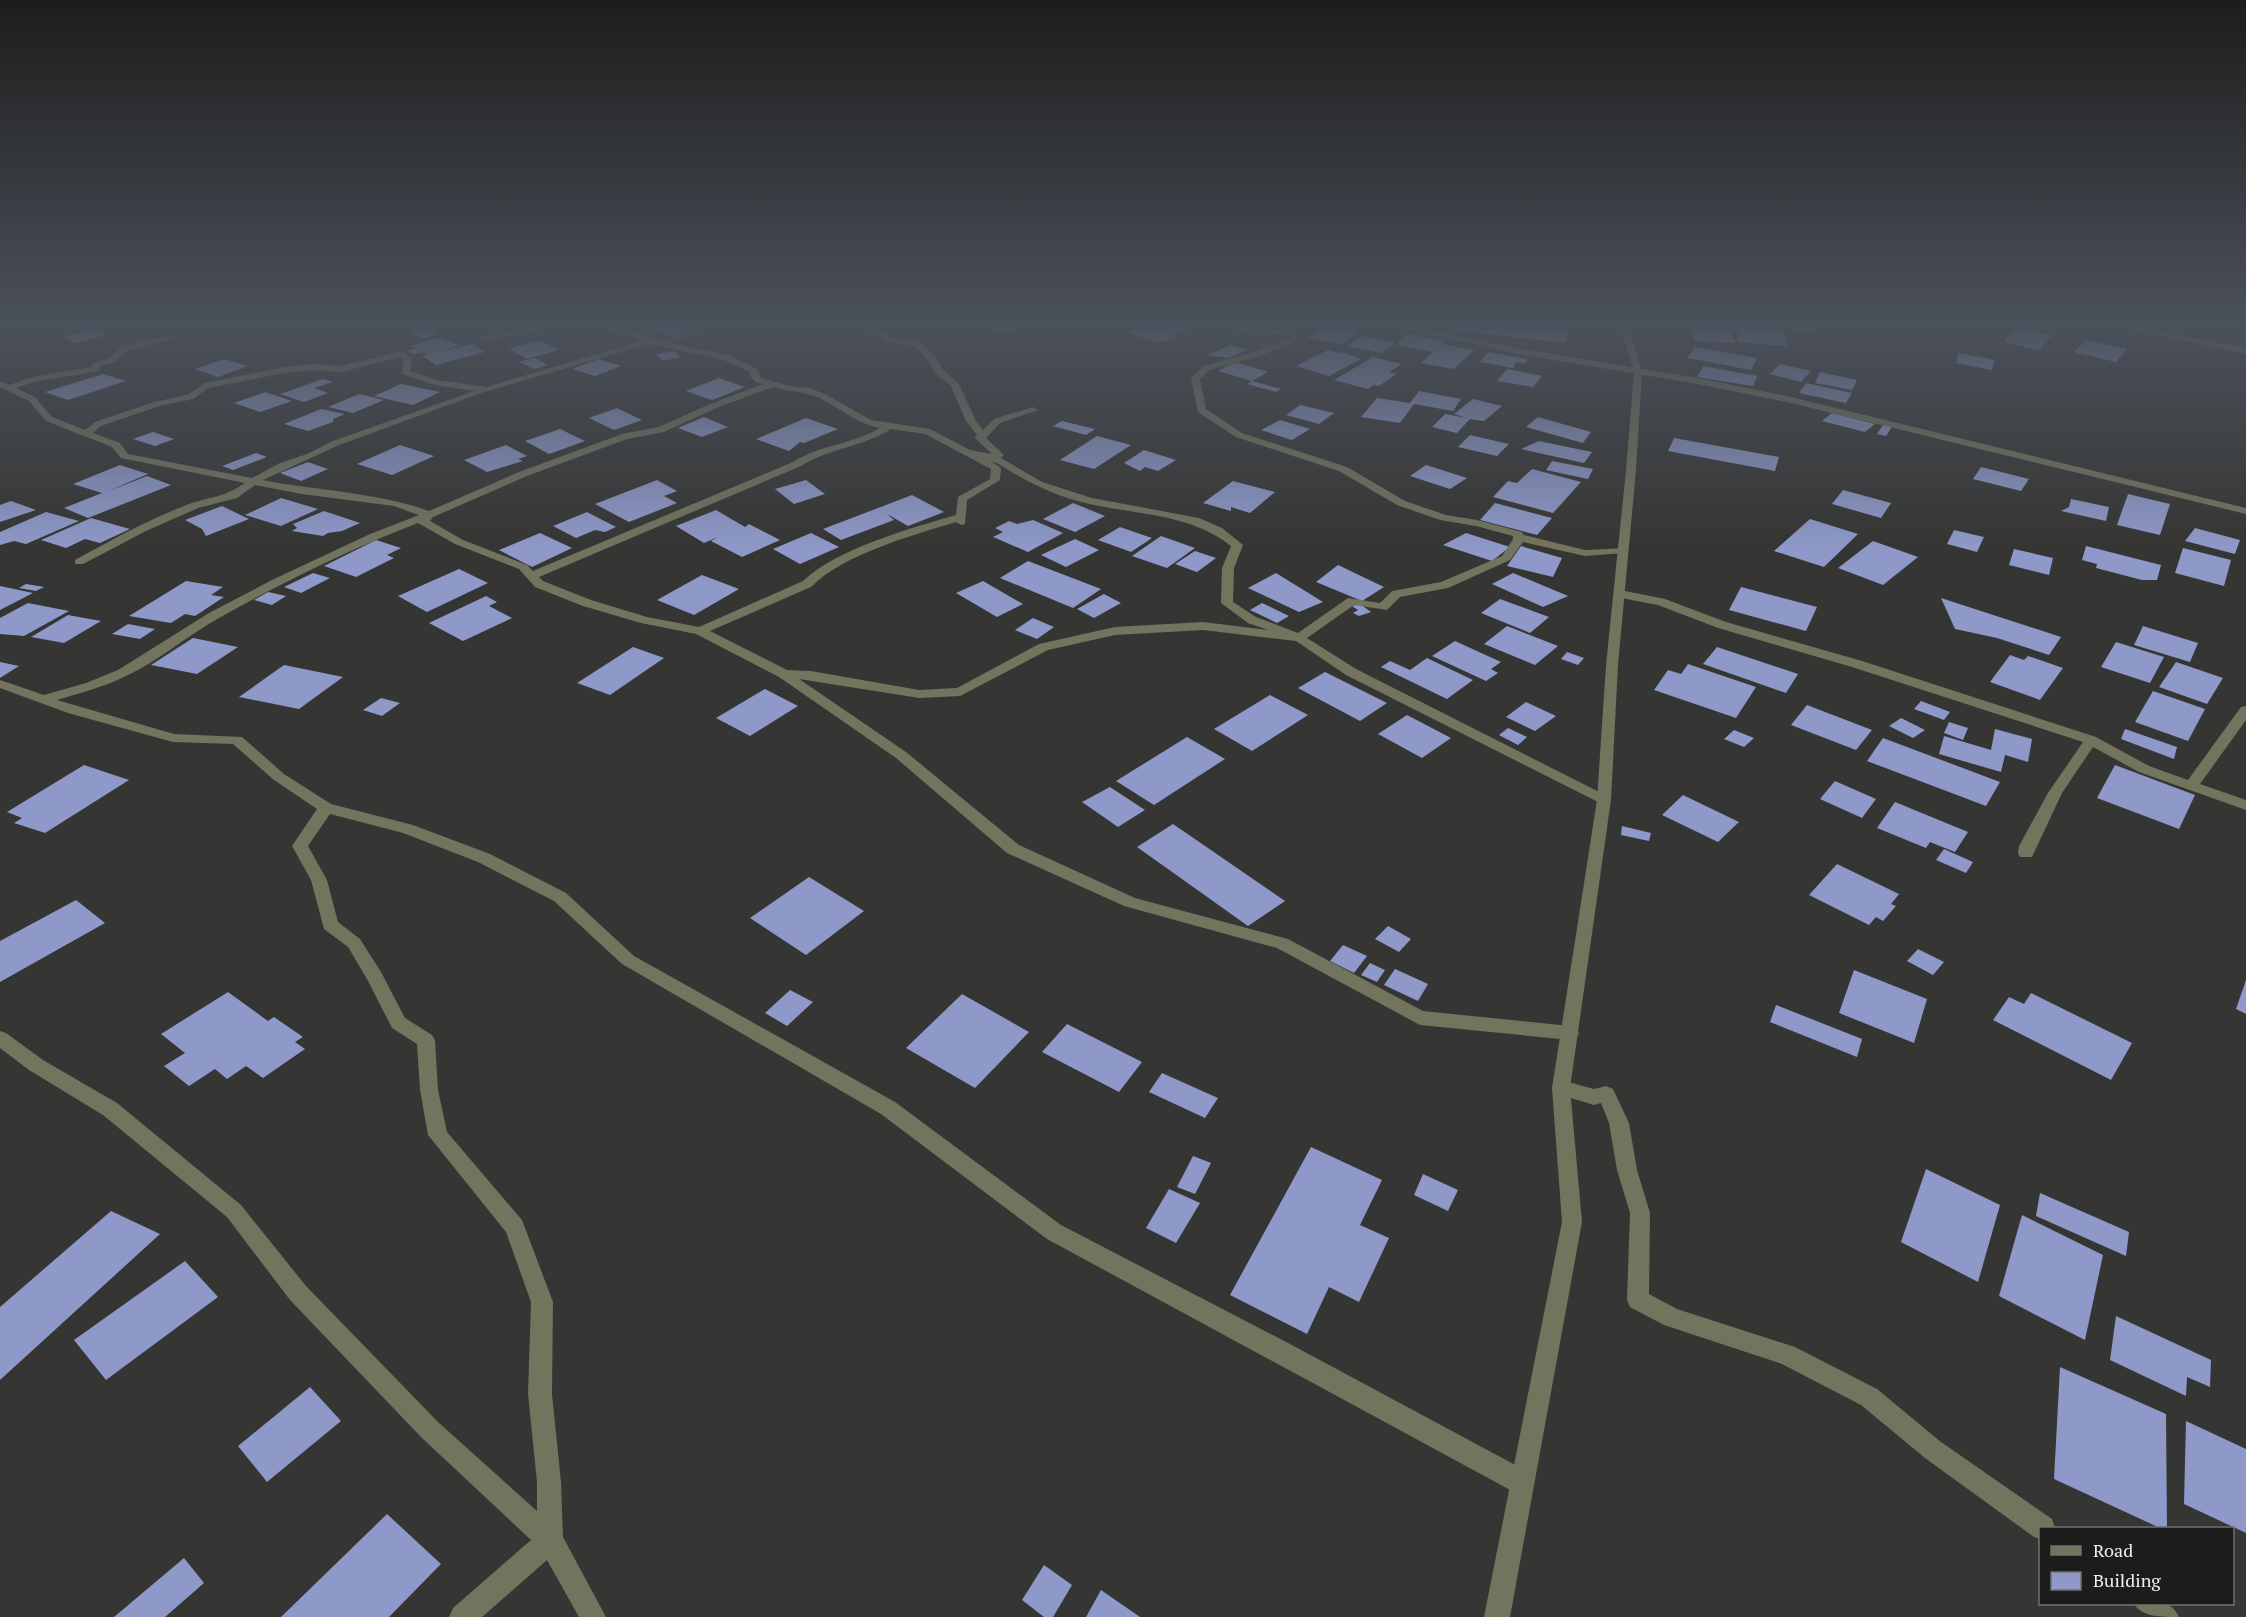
<svg xmlns="http://www.w3.org/2000/svg" width="2246" height="1617" font-family="'PT Serif',serif">
<style>
.building{fill:#8e99c9}
.lines{fill:none;stroke-linecap:round;stroke-linejoin:round}
.minor{fill:#72745e;fill-rule:evenodd}
.tertiary{fill:#72745e;fill-rule:evenodd}
</style>
<rect width="100%" height="100%" fill="#353533"/>
<g class="building">
<polygon points="165,322 204,322 182,329"/>
<polygon points="625,322 664,322 652,327 645,326 639,328 623,324"/>
<polygon points="670,322 671,322 692,328 671,336 649,330"/>
<polygon points="996,322 1031,322 1010,333 984,328"/>
<polygon points="1152,322 1169,325 1175,322 1192,327 1172,336 1178,338 1158,342 1126,333"/>
<polygon points="1328,322 1349,322 1366,325 1342,344 1308,338"/>
<polygon points="1452,322 1479,322 1536,328 1538,322 1570,322 1566,343 1449,330"/>
<polygon points="1767,322 1805,322 1819,324 1813,333 1765,324"/>
<polygon points="426,326 439,334 422,339 409,330"/>
<polygon points="1736,326 1783,330 1787,346 1739,342"/>
<polygon points="1691,328 1729,330 1735,343 1695,341"/>
<polygon points="2016,328 2052,335 2040,350 2004,342"/>
<polygon points="94,329 107,335 75,343 63,337"/>
<polygon points="1408,334 1444,341 1442,344 1474,350 1454,369 1421,363 1433,352 1396,345"/>
<polygon points="1362,336 1395,343 1381,353 1348,346"/>
<polygon points="440,337 459,345 439,352 472,344 485,352 436,365 423,356 428,354 422,352 414,354 407,351 417,348 411,346"/>
<polygon points="540,340 559,350 527,359 509,349"/>
<polygon points="2086,340 2127,349 2116,362 2074,352"/>
<polygon points="1230,345 1247,350 1228,358 1207,355"/>
<polygon points="1695,347 1757,358 1751,370 1687,358"/>
<polygon points="1328,350 1339,353 1342,352 1361,359 1329,376 1296,366"/>
<polygon points="674,351 681,357 663,361 656,354"/>
<polygon points="1488,352 1528,359 1524,364 1516,362 1513,368 1480,362"/>
<polygon points="1959,353 1995,360 1992,370 1956,363"/>
<polygon points="1373,357 1402,364 1389,372 1396,374 1379,386 1374,385 1368,389 1334,380"/>
<polygon points="534,358 548,365 534,369 519,362"/>
<polygon points="224,359 248,366 218,377 195,369"/>
<polygon points="599,359 621,366 595,376 572,369"/>
<polygon points="1235,362 1268,372 1252,381 1218,371"/>
<polygon points="1780,364 1811,371 1801,382 1770,374"/>
<polygon points="1703,366 1757,376 1753,386 1697,377"/>
<polygon points="1507,369 1542,376 1533,387 1497,381"/>
<polygon points="1820,372 1857,380 1852,390 1815,383"/>
<polygon points="103,374 126,381 68,400 45,392"/>
<polygon points="719,378 745,387 712,400 686,391"/>
<polygon points="323,379 333,382 314,388 328,393 304,402 280,394"/>
<polygon points="1252,381 1281,389 1276,392 1247,384"/>
<polygon points="1806,383 1852,393 1846,403 1799,393"/>
<polygon points="401,384 440,392 413,405 374,396"/>
<polygon points="1419,391 1461,399 1453,411 1414,404 1400,423 1361,417 1377,398 1410,403"/>
<polygon points="265,392 292,401 260,412 234,403"/>
<polygon points="359,394 384,400 353,413 328,407"/>
<polygon points="1473,399 1502,406 1484,421 1470,419 1457,433 1432,427 1445,414 1467,418 1454,414"/>
<polygon points="1300,405 1334,413 1319,424 1286,415"/>
<polygon points="617,408 642,420 614,430 589,418"/>
<polygon points="321,409 345,414 333,419 333,422 308,431 284,424"/>
<polygon points="1832,413 1875,424 1865,432 1822,421"/>
<polygon points="704,417 728,427 702,437 678,428"/>
<polygon points="1538,417 1591,432 1583,443 1526,427"/>
<polygon points="806,418 838,429 804,443 800,442 789,451 756,439"/>
<polygon points="1280,420 1310,429 1292,440 1261,430"/>
<polygon points="1062,421 1095,429 1086,435 1053,426"/>
<polygon points="1883,425 1892,427 1886,436 1877,434"/>
<polygon points="560,429 585,441 549,454 525,441"/>
<polygon points="153,432 174,439 155,446 133,439"/>
<polygon points="1470,435 1509,444 1497,456 1458,447"/>
<polygon points="1097,436 1131,445 1094,469 1060,460"/>
<polygon points="1674,438 1779,457 1775,471 1668,451"/>
<polygon points="1539,441 1592,452 1584,463 1521,449"/>
<polygon points="400,445 434,456 392,475 357,464"/>
<polygon points="506,445 527,456 518,459 523,461 487,472 464,460"/>
<polygon points="1144,450 1176,460 1158,471 1145,467 1140,471 1124,463"/>
<polygon points="256,453 267,457 233,470 222,466"/>
<polygon points="1552,461 1593,469 1588,479 1546,470"/>
<polygon points="308,462 328,469 301,481 280,473"/>
<polygon points="120,465 148,474 106,492 147,476 171,485 88,518 64,508 102,493 73,484"/>
<polygon points="1426,465 1467,478 1450,489 1410,476"/>
<polygon points="1981,467 2029,479 2021,491 1973,479"/>
<polygon points="1532,469 1581,482 1553,513 1493,497 1508,481 1517,483"/>
<polygon points="657,480 677,491 664,496 677,503 629,522 595,504"/>
<polygon points="806,480 825,494 794,504 775,489"/>
<polygon points="1233,481 1275,492 1250,513 1231,507 1231,511 1203,503"/>
<polygon points="1843,490 1891,503 1881,518 1832,504"/>
<polygon points="2128,494 2170,504 2160,535 2117,525"/>
<polygon points="912,495 944,512 908,526 887,514 894,520 841,540 823,529"/>
<polygon points="281,498 318,509 281,526 245,515"/>
<polygon points="2071,499 2109,507 2106,521 2061,511 2069,507"/>
<polygon points="11,501 36,510 0,522 0,505"/>
<polygon points="1073,503 1105,516 1075,532 1043,519"/>
<polygon points="1495,503 1552,518 1537,535 1480,520"/>
<polygon points="222,506 249,519 206,536 202,529 185,520"/>
<polygon points="716,510 745,527 749,524 780,540 742,557 711,541 718,537 704,543 676,526"/>
<polygon points="324,511 360,523 342,531 328,533 323,536 292,531 297,528 293,524"/>
<polygon points="46,512 79,521 26,544 14,541 0,545 0,532"/>
<polygon points="587,512 616,527 605,532 595,530 576,538 553,526"/>
<polygon points="91,518 130,529 100,543 85,539 66,548 41,540"/>
<polygon points="1810,519 1858,534 1824,567 1774,551"/>
<polygon points="1033,520 1063,533 1028,552 993,537 1003,532 995,528 1009,521 1017,524"/>
<polygon points="1120,527 1152,538 1131,552 1098,540"/>
<polygon points="2195,528 2240,540 2235,554 2185,541"/>
<polygon points="1954,530 1984,537 1977,552 1947,544"/>
<polygon points="540,533 572,548 532,567 499,550"/>
<polygon points="811,533 839,547 800,564 773,549"/>
<polygon points="1466,533 1510,547 1492,561 1443,545"/>
<polygon points="1161,536 1195,548 1167,568 1132,556"/>
<polygon points="1075,539 1099,550 1066,567 1041,555"/>
<polygon points="376,540 401,548 387,555 394,558 356,577 324,566"/>
<polygon points="1873,541 1918,557 1883,585 1838,568"/>
<polygon points="1521,546 1562,558 1553,577 1507,566"/>
<polygon points="2086,546 2161,565 2157,580 2142,580 2096,568 2097,564 2082,560"/>
<polygon points="2183,548 2231,560 2224,586 2175,573"/>
<polygon points="2014,549 2053,558 2049,575 2009,565"/>
<polygon points="1195,551 1216,558 1197,572 1175,564"/>
<polygon points="1028,561 1101,589 1073,608 1000,578"/>
<polygon points="1338,565 1384,587 1362,601 1316,582"/>
<polygon points="459,569 488,583 427,612 398,596"/>
<polygon points="313,573 330,578 301,593 284,587"/>
<polygon points="1276,573 1323,602 1299,612 1248,588"/>
<polygon points="1513,573 1568,596 1543,607 1492,584"/>
<polygon points="702,575 739,589 694,615 657,600"/>
<polygon points="186,581 223,587 211,595 224,597 195,616 185,614 171,623 129,616"/>
<polygon points="983,581 1023,604 997,617 956,593"/>
<polygon points="26,584 44,587 36,591 19,588"/>
<polygon points="0,586 33,593 0,610"/>
<polygon points="1741,587 1817,607 1806,631 1729,610"/>
<polygon points="268,592 286,596 272,605 254,600"/>
<polygon points="1104,594 1121,603 1094,618 1077,609"/>
<polygon points="486,596 497,602 489,606 512,618 463,641 429,623"/>
<polygon points="1941,598 2061,637 2049,655 1997,638 1955,629"/>
<polygon points="1500,599 1549,617 1530,633 1481,613"/>
<polygon points="28,603 69,611 24,636 0,634 0,618"/>
<polygon points="1262,603 1289,616 1277,623 1250,610"/>
<polygon points="1360,604 1371,612 1359,616 1353,613 1358,610 1352,606"/>
<polygon points="68,615 101,621 64,643 31,637"/>
<polygon points="1033,618 1054,627 1037,639 1015,630"/>
<polygon points="128,624 155,629 140,639 112,634"/>
<polygon points="1507,626 1558,646 1535,665 1484,644"/>
<polygon points="2143,626 2198,643 2190,662 2134,645"/>
<polygon points="193,638 238,647 197,674 151,665"/>
<polygon points="1455,641 1501,662 1491,669 1498,673 1486,681 1432,656"/>
<polygon points="2116,642 2164,657 2150,683 2101,667"/>
<polygon points="633,647 664,658 610,695 577,683"/>
<polygon points="1717,647 1798,674 1786,693 1703,664"/>
<polygon points="1567,652 1584,658 1578,665 1561,659"/>
<polygon points="2010,655 2024,660 2028,656 2063,668 2040,700 1990,682"/>
<polygon points="1427,658 1473,680 1447,699 1381,667 1390,661 1410,670"/>
<polygon points="0,662 19,666 0,678"/>
<polygon points="2176,662 2223,678 2207,704 2159,687"/>
<polygon points="1688,664 1756,687 1736,718 1654,690 1668,670 1681,674"/>
<polygon points="284,665 343,677 299,709 239,697"/>
<polygon points="1325,672 1387,703 1360,721 1298,688"/>
<polygon points="765,689 798,706 750,736 716,718"/>
<polygon points="2153,691 2205,709 2188,741 2135,722"/>
<polygon points="1270,695 1308,715 1252,751 1214,729"/>
<polygon points="381,698 400,703 382,716 363,710"/>
<polygon points="1921,701 1950,712 1944,720 1914,709"/>
<polygon points="1526,702 1556,716 1535,731 1506,717"/>
<polygon points="1807,705 1872,730 1856,750 1791,725"/>
<polygon points="1407,715 1451,738 1422,758 1378,734"/>
<polygon points="1901,718 1925,730 1913,738 1889,726"/>
<polygon points="1949,722 1968,728 1963,740 1944,733"/>
<polygon points="1508,728 1527,737 1518,745 1499,735"/>
<polygon points="1995,729 2032,739 2028,762 2005,755 2001,772 1939,754 1944,736 1991,750"/>
<polygon points="2125,729 2177,747 2174,759 2121,739"/>
<polygon points="1734,730 1754,738 1744,747 1724,739"/>
<polygon points="1187,737 1225,759 1154,805 1116,781"/>
<polygon points="1883,738 2000,782 1986,806 1867,761"/>
<polygon points="84,765 129,780 45,833 14,823 22,818 7,812"/>
<polygon points="2115,765 2195,795 2179,829 2097,798"/>
<polygon points="1835,781 1876,799 1862,818 1820,799"/>
<polygon points="1110,787 1145,810 1118,827 1082,802"/>
<polygon points="1683,795 1739,822 1718,842 1662,815"/>
<polygon points="1895,802 1968,832 1955,852 1930,842 1926,848 1877,828"/>
<polygon points="1173,824 1285,901 1248,926 1137,847"/>
<polygon points="1622,826 1651,833 1649,841 1621,835"/>
<polygon points="1944,849 1973,862 1966,873 1936,860"/>
<polygon points="1837,864 1899,894 1891,904 1896,906 1883,921 1876,917 1869,925 1809,895"/>
<polygon points="809,877 864,911 806,955 750,918"/>
<polygon points="76,900 105,923 0,982 0,941"/>
<polygon points="1388,926 1411,939 1399,952 1375,939"/>
<polygon points="1343,945 1367,956 1354,973 1330,961"/>
<polygon points="1918,949 1944,962 1933,975 1907,961"/>
<polygon points="1370,963 1385,970 1377,982 1361,975"/>
<polygon points="1395,969 1428,984 1418,1001 1384,985"/>
<polygon points="1854,970 1927,999 1914,1043 1839,1013"/>
<polygon points="2246,980 2246,1014 2236,1009"/>
<polygon points="790,990 813,1002 787,1026 765,1013"/>
<polygon points="228,992 268,1021 274,1017 303,1037 295,1042 305,1049 263,1078 246,1066 227,1079 215,1069 189,1086 164,1066 185,1053 161,1034"/>
<polygon points="2031,993 2132,1043 2111,1080 1993,1020 2009,997 2024,1004"/>
<polygon points="962,994 1029,1032 975,1088 906,1048"/>
<polygon points="1776,1005 1862,1039 1857,1057 1770,1022"/>
<polygon points="1067,1024 1142,1062 1119,1092 1042,1052"/>
<polygon points="1162,1073 1218,1098 1205,1118 1149,1092"/>
<polygon points="1311,1147 1382,1180 1360,1225 1389,1238 1359,1302 1329,1287 1307,1334 1230,1295"/>
<polygon points="1193,1156 1211,1163 1195,1194 1177,1187"/>
<polygon points="1926,1169 2000,1205 1978,1282 1901,1242"/>
<polygon points="1423,1174 1458,1190 1448,1211 1414,1195"/>
<polygon points="1169,1189 1200,1203 1176,1243 1146,1228"/>
<polygon points="2040,1193 2129,1232 2126,1256 2036,1216"/>
<polygon points="111,1211 160,1234 0,1380 0,1307"/>
<polygon points="2022,1215 2103,1255 2085,1340 1999,1296"/>
<polygon points="185,1261 218,1297 106,1380 74,1340"/>
<polygon points="2116,1316 2211,1360 2210,1387 2187,1377 2186,1396 2110,1360"/>
<polygon points="2060,1367 2166,1414 2167,1528 2160,1528 2054,1479"/>
<polygon points="310,1387 341,1421 267,1482 238,1446"/>
<polygon points="2186,1421 2246,1449 2246,1533 2184,1504"/>
<polygon points="387,1514 441,1564 389,1617 281,1617"/>
<polygon points="184,1558 204,1583 165,1617 114,1617"/>
<polygon points="1044,1565 1072,1585 1053,1617 1044,1617 1022,1600"/>
<polygon points="1101,1590 1140,1617 1086,1617"/>
</g>
<g class="lines">
<g class="minor">
<path d="M566 322H591L635 331 663 341 698 325 731 322 703 329 672 343 731 356 757 369 761 378 789 386 810 388 827 395 871 420 930 429 970 450 992 454 975 438 977 435 966 421 951 386 935 373 927 358 915 346 887 342 883 338 862 331 860 322H868L869 328 889 334 893 338 921 342 934 355 942 369 959 384 976 421 983 430 994 419 1033 407 1038 410 1000 423 988 436 986 438 1004 455 1001 458 1042 482 1092 498 1199 518 1222 528 1243 545 1234 568 1233 602 1256 617 1298 633 1348 598 1380 603 1392 591 1441 582 1502 556 1513 539V536L1476 526 1440 520 1397 505 1339 471 1236 437 1198 412 1191 378 1203 366 1257 351 1290 337 1288 332C1270 338 1233 333 1218 322 1237 322 1255 331 1274 330 1288 330 1300 322 1315 322L1295 330 1298 340 1263 355 1209 370 1200 379 1206 409 1242 433 1347 467 1405 501 1446 515 1477 520 1522 532 1524 535 1585 550 1628 548V552L1624 553 1585 556 1523 542 1510 560 1448 588 1400 597 1387 610 1354 605 1307 638 1356 669 1609 797 1611 800 1609 803 1604 805 1346 675 1296 641 1203 630 1115 635 1048 650 960 696 919 698 799 679 906 752 1019 845 1135 898 1288 939 1423 1011 1570 1026 1576 1028 1579 1033 1576 1038 1570 1040 1420 1025 1277 948 1124 906 1007 853 896 758 779 677 696 634 641 623 583 606 535 587 519 569 455 544 418 523C350 549 283 582 219 618 188 635 159 661 126 676 104 687 80 693 57 700L174 734 242 737 284 774 331 804 413 825 490 854 566 893 634 956 895 1102 1061 1225 1290 1344 1530 1473 1533 1482 1530 1491 1521 1494 1512 1491 1047 1239 881 1114 622 964 554 901 478 862 403 833 330 814 308 846 327 880 338 922 360 939 381 972 405 1018 432 1035 435 1040 438 1090 447 1132 522 1220 553 1302 552 1394 561 1482 563 1537 606 1617H579L547 1560 482 1617H449L453 1608 531 1540 422 1438 290 1300 227 1217 103 1115 29 1070 0 1048V1031L6 1033 43 1060 117 1103 241 1205 306 1286 438 1422 537 1511V1482L528 1394 531 1302 506 1232 428 1135 420 1090 417 1044 392 1028 367 979 348 947 324 929 311 880 292 846 317 809 274 780 233 744 173 742 68 713 0 688V680L44 695 86 683 118 670 209 613 272 580 370 534 419 515 394 506 302 494 255 485 237 498 198 508 146 531 83 564H75V560C112 540 149 519 189 504 212 496 223 498 245 483L121 458 112 447 46 421 29 401 0 387V381L9 385 32 377 92 367 93 363 109 358 123 346 172 335V339L129 350 115 362 100 366 99 371 34 382 16 388 35 397 52 417 85 430 95 422 154 402 187 395 205 383 284 367 313 364 341 366 402 351 412 359 410 371 437 380 486 387 641 341 629 335 580 324 478 341 474 338ZM649 344 724 360 750 372V376L755 382 763 384 710 404 659 427 622 434 519 472 429 511C376 492 318 491 263 480L339 445 484 392ZM400 357 403 360 402 374 435 385 474 391 333 441 307 454 280 463 252 478 128 454 120 443 93 433 101 426 159 406 193 399 208 388 284 373 313 370 341 372ZM773 387C788 392 804 391 819 398 840 408 857 424 880 428 854 444 822 444 793 462L533 571 527 565 463 540 430 521 433 517 527 476 627 439 664 432 716 408ZM891 429 925 434 991 469 990 479 958 497 956 515C911 528 836 549 803 581L699 627 647 617 591 600 543 581 539 577 801 466C829 448 863 447 891 429ZM992 462 997 463C1027 482 1056 497 1090 504 1139 515 1191 514 1231 546L1222 568 1221 603 1248 623 1268 630 1203 622 1115 627 1039 644 957 688 919 690 811 671 787 670 710 631 811 587C842 555 913 535 956 522L961 525 965 524 967 500 1000 480 1001 468Z"/>
<polygon points="1372,322 1387,322 1517,348 1698,378 1791,397 2246,508 2246,514 1791,403 1698,384 1517,354"/>
<polygon points="2094,322 2110,322 2150,330 2150,326 2153,326 2183,322 2246,322 2246,326 2193,325 2154,330 2246,348 2246,354"/>
<polygon points="1620,590 1665,599 1726,622 1862,661 2096,737 2149,766 2188,780 2241,707 2246,706 2246,720 2200,784 2246,800 2246,810 2139,772 2093,747 2062,793 2032,857 2020,857 2018,853 2019,846 2048,793 2083,742 1852,667 1718,628 1658,605 1616,597 1614,594"/>
<polygon points="1561,1080 1594,1089 1606,1086 1613,1089 1629,1123 1637,1170 1650,1213 1649,1294 1677,1309 1795,1347 1877,1389 1941,1442 2052,1519 2055,1528 2040,1528 2040,1539 2034,1537 1925,1458 1861,1405 1782,1364 1664,1325 1630,1307 1627,1300 1630,1213 1617,1170 1609,1123 1601,1103 1594,1105 1554,1093 1552,1088 1554,1083"/>
<path d="M2134 1604C2152 1602 2171 1598 2179 1617 2161 1617 2142 1617 2134 1604Z"/>
</g>
<polygon class="tertiary" points="1619,322 1627,322 1642,372 1636,470 1618,665 1611,800 1570,1088 1582,1222 1510,1617 1484,1617 1562,1222 1552,1088 1597,800 1606,665 1626,470 1634,372"/>
</g>
<linearGradient id="sky" x2="0" y2="1"><stop stop-color="#1d1d1c"/><stop offset="0.59" stop-color="#4b515b"/><stop offset="1" stop-color="#4b515b" stop-opacity="0"/></linearGradient>
<rect width="2246" height="548" fill="url(#sky)"/>
<rect x="2039" y="1527" width="195" height="78" fill="#1c1d1b" stroke="#70716f" stroke-width="1.5"/>
<rect x="2051" y="1546" width="30" height="9" fill="#72745e" stroke="#70716f" stroke-width="1.5"/>
<text x="2093" y="1557" font-size="18" fill="#efefed">Road</text>
<rect x="2051" y="1572" width="30" height="18" fill="#8e99c9" stroke="#70716f" stroke-width="1.5"/>
<text x="2093" y="1587" font-size="18" fill="#efefed">Building</text>
</svg>
